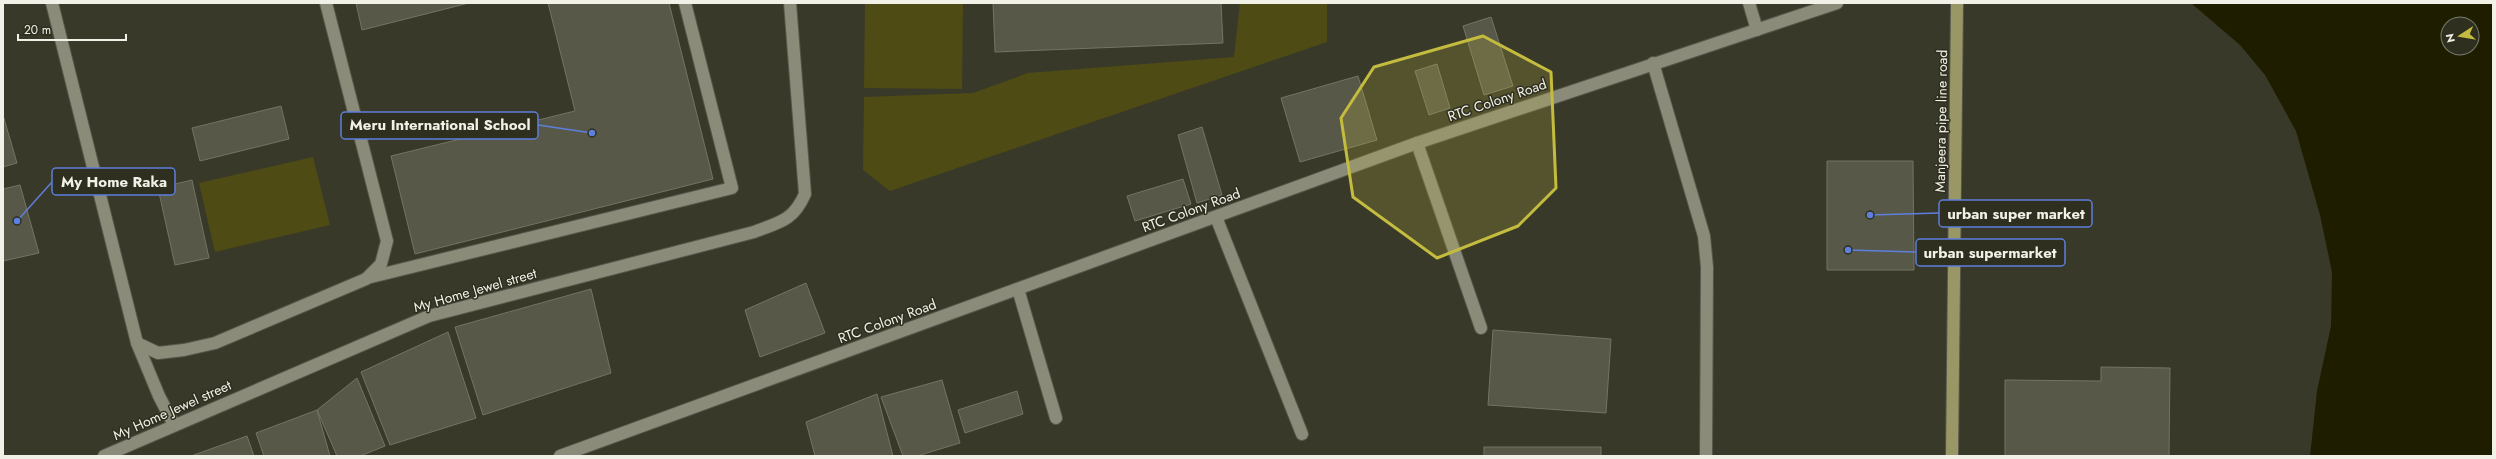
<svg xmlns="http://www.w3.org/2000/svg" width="2496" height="459" font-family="Jost,sans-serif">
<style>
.green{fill:#4e4b15}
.water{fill:#1f1d00;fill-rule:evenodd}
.building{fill:#585848;stroke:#747463}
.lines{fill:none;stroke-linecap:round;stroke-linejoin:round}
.minor-casing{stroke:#57564a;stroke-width:14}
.major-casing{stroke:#57564a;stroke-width:14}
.minor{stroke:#8b8b7a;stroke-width:12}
.major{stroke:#999765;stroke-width:12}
.marked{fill:#c4bc3e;fill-opacity:0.2;stroke:#c4bc3e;stroke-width:3;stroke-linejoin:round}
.labels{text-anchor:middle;stroke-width:3;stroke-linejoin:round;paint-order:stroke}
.street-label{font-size:14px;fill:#f1f1e8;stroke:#2f2f20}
.leader{fill:none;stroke:#5d7fdd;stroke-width:1.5}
.callout-dot{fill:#5d7fdd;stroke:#2f2f20;stroke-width:1.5}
.callout{fill:#2f2f20;stroke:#5d7fdd;stroke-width:1.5}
.callout-label{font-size:15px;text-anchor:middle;font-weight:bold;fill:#f1f1e8}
</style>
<rect width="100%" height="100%" fill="#39392a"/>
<g class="green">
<polygon points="865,3 963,3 962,89 864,88"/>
<polygon points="1240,3 1327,3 1327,42 890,191 863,170 864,97 973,93 1028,73 1234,57"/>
<polygon points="313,157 330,225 215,252 199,183"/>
</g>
<path class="water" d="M2191 3H2493V456H2310L2317 391 2331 326 2332 272 2320 215 2296 131 2265 75 2240 45ZM2448 24H2472V48H2448Z"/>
<g class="building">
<polygon points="356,3 469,3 362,30"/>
<polygon points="548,3 669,3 713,179 415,254 391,156 575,111"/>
<polygon points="993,3 1221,3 1223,43 995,52"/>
<polygon points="1491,17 1513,86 1484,95 1463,26"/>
<polygon points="1437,64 1450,108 1429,115 1415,71"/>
<polygon points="1358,76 1377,140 1300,162 1281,98"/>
<polygon points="281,106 289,139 200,161 192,128"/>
<polygon points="3,115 17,163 3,167"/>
<polygon points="1202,127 1222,195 1197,203 1178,135"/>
<polygon points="1827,161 1913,161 1914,270 1827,270"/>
<polygon points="1183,179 1191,204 1135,221 1127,196"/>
<polygon points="192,180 209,258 175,265 158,188"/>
<polygon points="20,185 39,253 3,261 3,189"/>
<polygon points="806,283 825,333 760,357 745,310"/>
<polygon points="591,289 611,373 483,415 455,327"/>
<polygon points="1493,330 1611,339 1606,413 1488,405"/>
<polygon points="448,332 476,418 390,445 361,372"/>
<polygon points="2101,367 2170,368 2169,456 2005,456 2005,380 2101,381"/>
<polygon points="357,378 385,446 360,456 337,456 317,410"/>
<polygon points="942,380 960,443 917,456 903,456 881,397"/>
<polygon points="1017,391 1023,414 965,433 958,410"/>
<polygon points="877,394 893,456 815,456 806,422"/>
<polygon points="317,410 330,456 264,456 256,433"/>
<polygon points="247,436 254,456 191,456"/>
<rect x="1484" y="447" width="117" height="9"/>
</g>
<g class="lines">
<defs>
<g id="minor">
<polyline points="52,3 137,343 158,353 184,350 215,343 366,279 381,264 387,241 326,3"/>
<polyline points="1749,3 1757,30"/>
<polyline points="1653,63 1704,236 1707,267 1706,456"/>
<polyline points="1417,143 1481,328"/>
<polyline points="1216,217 1302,434"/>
<polyline points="367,278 732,188 685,3"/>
<polyline points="1018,289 1056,418"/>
<polyline points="137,343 159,396 174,425"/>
<path d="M104 456 429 316 754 232C780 222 793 221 805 194L790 3"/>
<polyline points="560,456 1417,143 1837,3"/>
</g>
<polyline id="major" points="1952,456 1957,3"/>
</defs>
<use href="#minor" class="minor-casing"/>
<use href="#major" class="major-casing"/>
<use href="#minor" class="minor"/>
<use href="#major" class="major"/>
</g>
<path class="marked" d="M1483 36 1551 72 1556 188 1518 226 1437 258 1353 197 1341 118 1374 67Z"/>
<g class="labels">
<g class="street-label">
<text transform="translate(1497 100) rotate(-19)" y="5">RTC Colony Road</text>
<text transform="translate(1941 121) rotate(-89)" y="5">Manjeera pipe line road</text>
<text transform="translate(1191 210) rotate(-20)" y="5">RTC Colony Road</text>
<text transform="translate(475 290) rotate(-16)" y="5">My Home Jewel street</text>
<text transform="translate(887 321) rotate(-20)" y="5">RTC Colony Road</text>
<text transform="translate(172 410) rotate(-24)" y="5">My Home Jewel street</text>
</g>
</g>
<path class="leader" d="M592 133L538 125M17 221L52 182M1870 215L1939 213M1848 250L1916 252"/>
<g class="callout-dot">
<circle cx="592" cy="133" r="4"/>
<circle cx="17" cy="221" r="4"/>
<circle cx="1870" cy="215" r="4"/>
<circle cx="1848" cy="250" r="4"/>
</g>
<g class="callout">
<rect x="341" y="112" width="197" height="27" rx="4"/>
<rect x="52" y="168" width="123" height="27" rx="4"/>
<rect x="1939" y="200" width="153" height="27" rx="4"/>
<rect x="1916" y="239" width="149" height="27" rx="4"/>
</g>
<g class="callout-label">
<text x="440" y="130">Meru International School</text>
<text x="114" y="187">My Home Raka</text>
<text x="2016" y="219">urban super market</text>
<text x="1990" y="258">urban supermarket</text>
</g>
<rect width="2496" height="459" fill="none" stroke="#f1f1e8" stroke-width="8"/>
<g transform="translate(2460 36) rotate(258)"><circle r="19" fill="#2f2f20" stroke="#7d7d70"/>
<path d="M0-3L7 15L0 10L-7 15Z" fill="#c4bc3e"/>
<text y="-6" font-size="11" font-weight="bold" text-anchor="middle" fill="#f1f1e8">N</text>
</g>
<path d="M18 34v6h108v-6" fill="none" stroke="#f1f1e8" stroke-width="2"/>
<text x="24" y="34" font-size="12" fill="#f1f1e8" stroke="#2f2f20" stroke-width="3" paint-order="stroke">20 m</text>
</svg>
